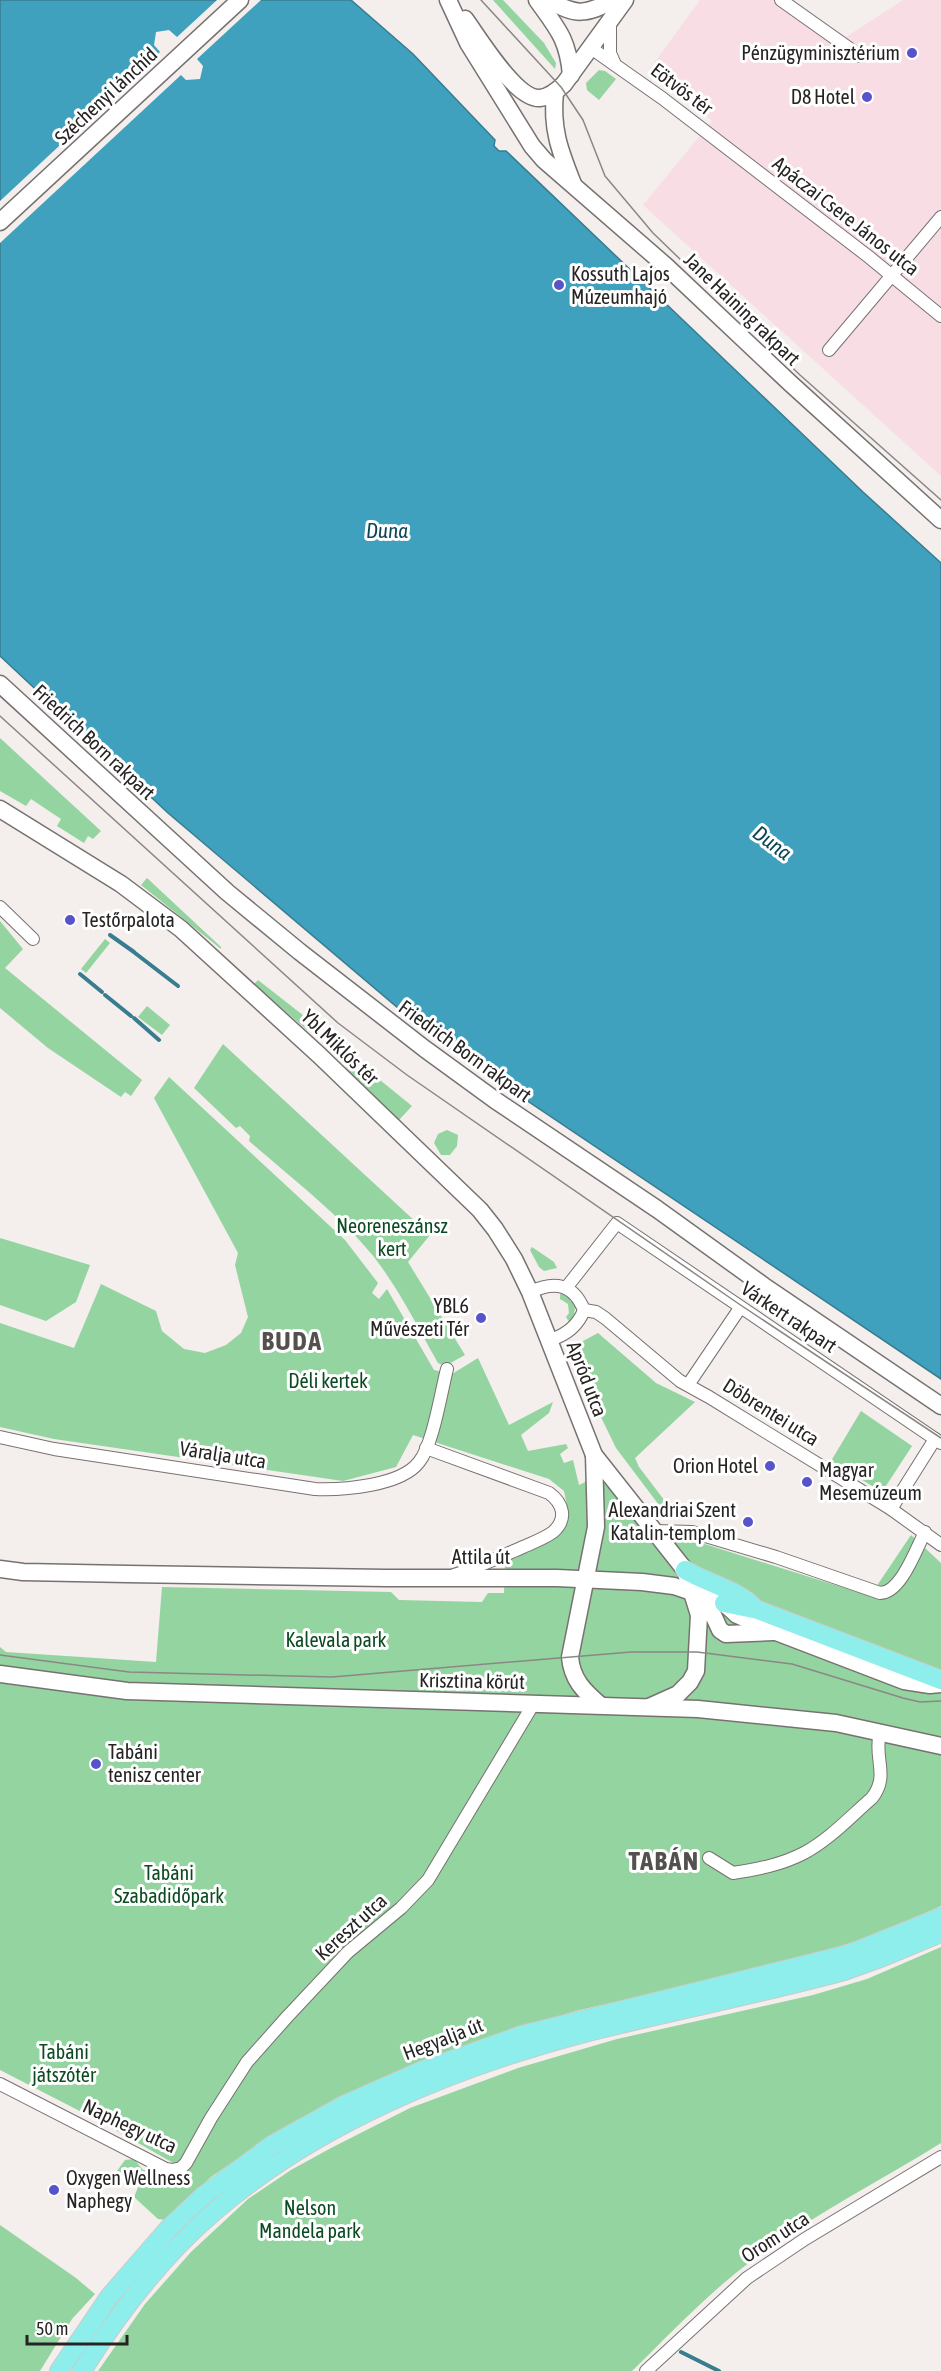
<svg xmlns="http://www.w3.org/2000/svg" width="941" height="2371" font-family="'Asap Condensed',sans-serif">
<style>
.commercial{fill:#f8dee4}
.green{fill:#93d4a0}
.water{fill:#3fa1bd;stroke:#387c8f;stroke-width:1.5}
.pier{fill:#f4eeec}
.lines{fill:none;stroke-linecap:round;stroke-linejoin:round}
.stream{stroke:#387c8f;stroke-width:4}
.street-casing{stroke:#777270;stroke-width:14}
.secondary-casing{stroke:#777270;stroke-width:19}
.primary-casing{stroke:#cbcaca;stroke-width:20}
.street{stroke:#fff;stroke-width:12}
.secondary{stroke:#fff;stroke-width:16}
.primary{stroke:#8eeeec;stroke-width:18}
.tram{stroke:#8b8786;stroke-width:1.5}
.poi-dot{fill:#5753cb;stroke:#fff;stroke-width:2}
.labels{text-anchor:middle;stroke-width:6;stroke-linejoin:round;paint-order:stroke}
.poi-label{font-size:20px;fill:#262423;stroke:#fff;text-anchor:end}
.street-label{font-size:20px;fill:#262423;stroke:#fff}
.park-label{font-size:20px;fill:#0c4a21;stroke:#fff}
.water-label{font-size:21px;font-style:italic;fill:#0c4655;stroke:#fff}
.district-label{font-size:26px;font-weight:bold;letter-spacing:1.5px;fill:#54504e;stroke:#fff}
</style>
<rect width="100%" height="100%" fill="#f4eeec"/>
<polygon class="commercial" points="700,0 788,0 846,37 903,0 941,0 941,476 643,205 712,121 649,70"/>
<g class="green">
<polygon points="493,0 503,0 544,43 556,63 555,69"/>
<polygon points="599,70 605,71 616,79 599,100 587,90 586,83"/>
<polygon points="0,738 101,831 93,839 88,836 84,843 57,826 61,819 31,799 26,806 0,791"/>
<polygon points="147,878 221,947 221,949 141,885"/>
<polygon points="0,921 23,949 5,968 142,1080 131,1096 125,1092 121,1097 48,1048 0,1008"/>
<polygon points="105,939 110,943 86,973 81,969"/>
<polygon points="258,980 313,1023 307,1030 254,984"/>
<polygon points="147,1006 170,1025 162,1035 138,1017"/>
<path d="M223 1044 430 1235 408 1262 465 1355 445 1366 438 1363C418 1328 399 1289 374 1257 340 1215 290 1177 249 1141L250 1136 240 1126 236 1128 194 1088Z"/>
<polygon points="354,1059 412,1106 398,1121 346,1068"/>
<polygon points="169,1077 345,1240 378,1283 372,1293 379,1299 387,1289 434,1370 452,1374 478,1358 509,1425 553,1402 549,1413 521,1435 528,1451 566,1444 568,1448 560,1454 564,1463 573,1460 579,1485 604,1473 658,1542 692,1540 870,1596 911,1535 941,1563 941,1906 871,1937 782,1963 576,2011 495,2035 434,2057 370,2083 274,2134 211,2177 166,2220 158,2219 134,2197 139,2185 117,2171 125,2160 134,2159 143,2170 169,2173 175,2164 103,2123 0,2070 0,1647 6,1652 156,1662 162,1587 391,1592 399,1600 482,1602 488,1593 504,1593 505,1561 559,1530 569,1515 564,1491 549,1479 413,1435 396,1467 343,1481 54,1439 0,1427 0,1323 74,1348 101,1284 156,1311 162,1331 184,1349 205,1353 226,1345 241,1333 248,1317 235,1265 238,1253 154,1098"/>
<polygon points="447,1130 458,1135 457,1146 450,1155 441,1155 434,1143 438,1134"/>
<polygon points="0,1238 90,1265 76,1302 46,1321 0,1305"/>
<polygon points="532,1247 554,1262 557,1268 544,1271 539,1267 530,1250"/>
<polygon points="560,1294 567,1296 575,1306 574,1318 570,1323 566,1317 569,1313 568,1304 560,1299"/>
<polygon points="598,1333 656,1383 695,1402 635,1458 639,1467 671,1509 665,1513 616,1448 568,1349"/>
<polygon points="861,1411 912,1446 882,1492 831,1461"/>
<path d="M941 1947V2143C879 2182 812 2215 754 2259 710 2291 671 2333 632 2371H98L145 2304 191 2252 248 2199 291 2170 331 2148 410 2108 518 2068 617 2039 813 1995 867 1979Z"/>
<polygon points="0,2225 76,2278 95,2294 72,2319 40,2371 0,2371"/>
</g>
<polygon class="water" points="0,0 351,0 413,54 495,140 494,146 499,151 506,151 863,492 941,563 941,1379 431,1036 168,813 0,656"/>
<polygon class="pier" points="217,0 261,0 197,59 203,66 200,79 186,80 181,75 0,243 0,201 160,52 154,45 156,32 169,30 177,37"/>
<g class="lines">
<g class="stream">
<polyline points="110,935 134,952"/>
<polyline points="135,953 178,986"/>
<polyline points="80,974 102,992"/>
<polyline points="105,995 131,1016"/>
<polyline points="134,1018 159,1040"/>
<polyline points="681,2352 719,2371"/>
</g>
<defs>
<g id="street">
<polyline points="781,0 860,56"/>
<polyline points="610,23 610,53 614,62"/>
<polyline points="591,48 662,98 869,257 941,316"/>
<polyline points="829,350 941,217"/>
<polyline points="0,907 33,939"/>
<polyline points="566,1288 617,1223 941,1443"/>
<path d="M530 1292C554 1281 573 1283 584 1310 578 1326 566 1335 550 1340"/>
<polyline points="584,1310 596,1312 605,1318 680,1381 709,1397 891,1509 941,1545"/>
<polyline points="688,1385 740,1308"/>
<path d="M0 1437 54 1449 315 1489C343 1490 401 1486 419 1462 433 1445 441 1392 447 1369"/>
<path d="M426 1448 549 1493C563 1503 568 1519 553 1532 545 1538 532 1543 523 1547 500 1557 478 1567 454 1575"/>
<polyline points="891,1509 935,1439"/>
<path d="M654 1531 692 1532 776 1557 880 1593C901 1593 916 1549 925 1532"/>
<path d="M709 1858 733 1873C758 1869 781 1865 804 1853 829 1840 851 1816 872 1798 890 1775 873 1758 880 1732"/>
<polyline points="0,2084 166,2169 172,2170 181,2168 186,2163 211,2118 247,2062 287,2017 348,1952 401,1908 428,1880 534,1703"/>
<polyline points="646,2371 747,2278 805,2239 941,2157"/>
</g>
<g id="secondary">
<polyline points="448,0 468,43 532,146 544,160 666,266 790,383 941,520"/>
<path d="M537 0C557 28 568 39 571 75"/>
<path d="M548 0C577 16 585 15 614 0"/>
<path d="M465 19C479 38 516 100 540 98 550 97 558 90 564 84L625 0"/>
<path d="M555 92C551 129 560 151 573 184"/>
<polyline points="0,222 240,0"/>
<polyline points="0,684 227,892 300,952 425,1049 495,1100 657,1209 764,1286 941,1406"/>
<polyline points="0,809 121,884 181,929 319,1055 480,1210 495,1229 514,1259 530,1292 594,1455 685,1570 699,1615 696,1671 690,1682 678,1694 649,1707"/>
<path d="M594 1455 596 1527 570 1657C572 1680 584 1691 600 1705"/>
<polyline points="0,1569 23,1572 128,1574 386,1578 557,1578 642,1582 674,1586 724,1603 737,1615 776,1632 904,1681 930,1685 941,1684"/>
<polyline points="695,1595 714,1617 720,1630 726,1634 773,1632"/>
<polyline points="0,1674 127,1691 698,1709 836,1723 941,1746"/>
</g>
<g id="primary">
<path d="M685 1570C707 1583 732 1588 752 1605"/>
<polyline points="724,1603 758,1610 941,1680"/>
<polyline points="59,2371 109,2297 168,2229 203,2196 272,2145 342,2106 421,2071 522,2035 849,1954 941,1917"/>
<path d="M82 2371C119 2312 162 2256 215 2211 318 2122 458 2066 588 2032 673 2011 759 1994 844 1971L883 1957 941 1933"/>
</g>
</defs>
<use href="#street" class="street-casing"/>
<use href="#secondary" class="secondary-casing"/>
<use href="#primary" class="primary-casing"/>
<use href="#street" class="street"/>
<use href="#secondary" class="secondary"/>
<use href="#primary" class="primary"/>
<g class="tram">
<polyline points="481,0 561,87 583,120 605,176 653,233 800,375 941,500"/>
<polyline points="0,716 338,1023 407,1075 739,1304 941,1438"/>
<polyline points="0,1655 129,1672 332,1677 631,1652 697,1652 792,1664 903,1698 920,1702 941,1701"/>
</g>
</g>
<g class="poi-dot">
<circle cx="912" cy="53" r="6"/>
<circle cx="867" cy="97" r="6"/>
<circle cx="559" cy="285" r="6"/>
<circle cx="70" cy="920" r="6"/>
<circle cx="481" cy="1318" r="6"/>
<circle cx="770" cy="1466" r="6"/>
<circle cx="807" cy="1482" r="6"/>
<circle cx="748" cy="1522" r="6"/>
<circle cx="96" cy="1764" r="6"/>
<circle cx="54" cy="2190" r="6"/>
</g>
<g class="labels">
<g class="poi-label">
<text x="900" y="60">Pénzügyminisztérium</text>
<text x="855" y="104">D8 Hotel</text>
<text x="571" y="281" text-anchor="start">Kossuth Lajos<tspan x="571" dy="23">Múzeumhajó</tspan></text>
<text x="82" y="927" text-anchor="start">Testőrpalota</text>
<text x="469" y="1313">YBL6<tspan x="469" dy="23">Művészeti Tér</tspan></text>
<text x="758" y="1473">Orion Hotel</text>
<text x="819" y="1477" text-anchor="start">Magyar<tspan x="819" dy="23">Mesemúzeum</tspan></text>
<text x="736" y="1517">Alexandriai Szent<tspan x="736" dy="23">Katalin-templom</tspan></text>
<text x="108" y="1759" text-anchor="start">Tabáni<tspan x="108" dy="23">tenisz center</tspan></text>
<text x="66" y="2185" text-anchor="start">Oxygen Wellness<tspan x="66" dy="23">Naphegy</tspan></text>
</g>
<g class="street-label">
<text transform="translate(682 89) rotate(37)" y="7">Eötvös tér</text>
<text transform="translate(106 96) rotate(-43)" y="7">Széchenyi lánchíd</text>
<text transform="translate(846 216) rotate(38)" y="7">Apáczai Csere János utca</text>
<text transform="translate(742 309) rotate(44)" y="7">Jane Haining rakpart</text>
<text transform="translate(94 742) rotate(43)" y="7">Friedrich Born rakpart</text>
<text transform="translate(340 1047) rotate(44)" y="7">Ybl Miklós tér</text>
<text transform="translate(465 1051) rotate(36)" y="7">Friedrich Born rakpart</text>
<text transform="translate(789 1317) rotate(34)" y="7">Várkert rakpart</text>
<text transform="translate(587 1379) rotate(69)" y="7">Apród utca</text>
<text transform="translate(771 1412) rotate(32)" y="7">Döbrentei utca</text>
<text transform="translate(223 1455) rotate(9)" y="7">Váralja utca</text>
<text x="481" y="1564">Attila út</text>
<text transform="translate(472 1681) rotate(1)" y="7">Krisztina körút</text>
<text transform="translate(351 1927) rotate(-42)" y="7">Kereszt utca</text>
<text transform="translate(443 2039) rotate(-21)" y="7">Hegyalja út</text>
<text transform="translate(130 2126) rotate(25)" y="7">Naphegy utca</text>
<text transform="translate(775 2237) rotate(-33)" y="7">Orom utca</text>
</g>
<g class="park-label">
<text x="392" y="1233">Neoreneszánsz<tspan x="392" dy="23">kert</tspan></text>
<text x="328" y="1388">Déli kertek</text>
<text x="336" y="1647">Kalevala park</text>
<text x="169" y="1880">Tabáni<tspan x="169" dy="23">Szabadidőpark</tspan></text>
<text x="64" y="2059">Tabáni<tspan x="64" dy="23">játszótér</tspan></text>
<text x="310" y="2215">Nelson<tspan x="310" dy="23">Mandela park</tspan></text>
</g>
<g class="water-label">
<text x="387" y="538">Duna</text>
<text transform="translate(772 843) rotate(37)" y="7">Duna</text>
</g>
<g class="district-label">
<text x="292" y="1350">BUDA</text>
<text x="664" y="1870">TABÁN</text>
</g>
</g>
<path d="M27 2335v9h100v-9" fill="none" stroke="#262423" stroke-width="3"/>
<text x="36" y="2335" font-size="18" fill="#262423" stroke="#ffffff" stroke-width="4.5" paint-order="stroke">50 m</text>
</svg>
